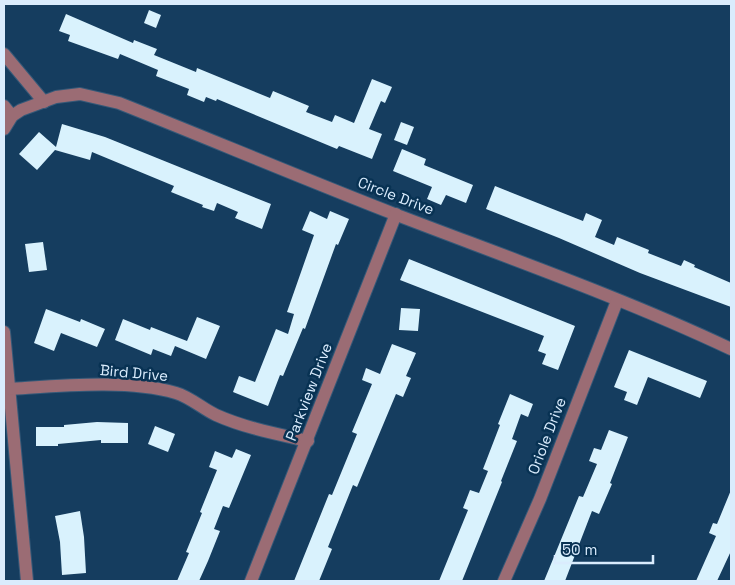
<svg xmlns="http://www.w3.org/2000/svg" width="735" height="585" font-family="'Space Grotesk',sans-serif">
<style>
.building{fill:#d9f2fd}
.lines{fill:none;stroke-linecap:round;stroke-linejoin:round}
.minor-casing{stroke:#355978;stroke-width:14}
.minor{stroke:#9b6c74;stroke-width:12}
.labels{text-anchor:middle;stroke-width:5;stroke-linejoin:round;paint-order:stroke}
.street-label{font-size:15px;fill:#daecfd;stroke:#083253}
</style>
<rect width="100%" height="100%" fill="#153d5f"/>
<g class="building">
<polygon points="149,10 161,15 156,28 144,23"/>
<polygon points="66,14 133,43 134,40 157,49 154,55 196,72 197,68 270,98 273,91 309,106 306,112 332,122 335,115 354,123 372,79 392,87 385,103 381,101 369,129 382,134 372,159 339,146 337,149 217,99 216,101 206,97 204,102 187,95 189,89 156,76 158,70 120,54 118,59 68,41 70,35 59,31"/>
<polygon points="401,122 414,127 407,145 394,140"/>
<polygon points="62,124 105,137 271,204 262,229 235,218 238,212 217,203 214,211 202,207 203,205 171,192 174,186 92,152 90,160 55,150 37,170 19,154 39,132 56,147"/>
<polygon points="402,149 426,159 424,165 473,185 466,203 446,195 441,205 427,199 432,187 393,171"/>
<polygon points="495,186 583,221 586,213 602,220 595,237 614,245 617,237 649,250 648,253 681,266 684,260 695,265 694,267 731,283 731,307 640,273 559,238 486,209"/>
<polygon points="310,211 327,219 330,211 349,219 338,245 336,244 305,329 303,328 283,376 280,375 268,406 233,392 239,376 255,382 276,329 288,334 294,314 287,312 314,235 302,230"/>
<polygon points="43,242 47,270 29,272 25,244"/>
<polygon points="409,259 575,326 558,370 542,364 546,354 538,351 544,336 400,280"/>
<polygon points="401,308 420,309 418,331 399,330"/>
<polygon points="46,309 80,322 81,319 105,329 97,347 61,333 54,351 34,343"/>
<polygon points="197,317 220,326 206,359 175,346 171,356 153,349 151,355 115,340 123,319 150,330 151,327 187,341"/>
<polygon points="392,344 416,353 406,376 411,378 403,397 396,394 357,487 353,485 328,547 332,549 319,581 294,581 329,494 332,495 357,434 352,432 372,384 362,380 366,368 380,374"/>
<polygon points="629,350 707,381 700,398 648,377 637,405 624,400 627,392 614,387"/>
<polygon points="510,394 533,404 528,417 521,414 512,439 517,441 501,481 502,482 462,581 439,581 468,510 463,508 470,490 479,493 488,471 483,469 500,425 498,424"/>
<polygon points="97,422 128,423 128,443 101,443 101,440 58,444 58,446 36,446 36,427 64,427 64,425"/>
<polygon points="155,426 175,434 168,452 148,444"/>
<polygon points="609,430 628,437 610,483 612,484 599,514 592,511 565,581 544,581 579,496 583,497 597,464 589,461 594,448 601,450"/>
<polygon points="236,449 251,455 229,508 223,506 214,529 220,531 208,561 199,581 177,581 189,553 186,552 202,513 200,512 217,470 209,467 215,451 232,458"/>
<polygon points="731,490 731,551 717,581 696,581 716,536 709,533 713,523 717,524"/>
<polygon points="80,511 84,537 86,573 62,575 60,542 55,516"/>
</g>
<g class="lines">
<defs>
<g id="minor">
<polyline points="4,54 44,102"/>
<polyline points="4,106 12,116"/>
<path d="M4 129 12 116 21 110 56 97 80 94 119 103C212 140 304 179 397 215 509 258 623 298 731 349"/>
<polyline points="4,332 27,581"/>
<path d="M9 389C59 386 128 379 176 393 190 397 203 409 216 415 245 428 277 434 308 441"/>
<polyline points="251,581 396,214"/>
<polyline points="504,581 540,499 617,301"/>
</g>
</defs>
<use href="#minor" class="minor-casing"/>
<use href="#minor" class="minor"/>
</g>
<g class="labels">
<g class="street-label">
<text transform="translate(396 196) rotate(21)" y="5">Circle Drive</text>
<text transform="translate(134 373) rotate(5)" y="5">Bird Drive</text>
<text transform="translate(309 392) rotate(-69)" y="5">Parkview Drive</text>
<text transform="translate(547 436) rotate(-69)" y="5">Oriole Drive</text>
</g>
</g>
<rect width="735" height="585" fill="none" stroke="#daecfd" stroke-width="10"/>
<path d="M555 555v8h98v-8" fill="none" stroke="#daecfd" stroke-width="2.5"/>
<text x="562" y="555" font-size="15" fill="#daecfd" stroke="#083253" stroke-width="4" paint-order="stroke">50 m</text>
</svg>
